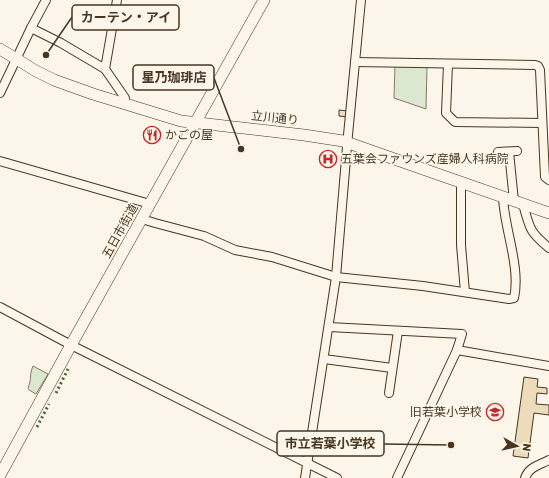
<svg xmlns="http://www.w3.org/2000/svg" width="549" height="478" font-family="Rubik,'Noto Sans JP',sans-serif">
<style>
.green{fill:#dce7d0;stroke:#887966}
.building{fill:#ecdcbc;stroke:#4a3520}
.lines{fill:none;stroke-linecap:round;stroke-linejoin:round}
.minor-casing{stroke:#4a3520;stroke-width:10}
.major-casing{stroke:#4a3520;stroke-width:12}
.minor{stroke:#fbf6e9;stroke-width:8}
.major{stroke:#fbf6e9;stroke-width:11}
.hedge{stroke:#436837;stroke-width:3;stroke-dasharray:2 3;stroke-linecap:butt}
.labels{text-anchor:middle;stroke-width:3;stroke-linejoin:round;paint-order:stroke}
.street-label{font-size:12px;fill:#4a3520;stroke:#fbf6e9}
.poi-label{font-size:12px;fill:#4a3520;stroke:#fbf6e9;text-anchor:start}
.leader{fill:none;stroke:#4a3520;stroke-width:1.5}
.callout-dot{fill:#4a3520;stroke:#fbf6e9;stroke-width:1.5}
.callout{fill:#fbf6e9;stroke:#4a3520;stroke-width:1.5}
.callout-label{font-size:13px;text-anchor:middle;font-weight:bold;fill:#4a3520}
</style>
<rect width="100%" height="100%" fill="#fbf6e9"/>
<g class="green">
<polygon points="395,66 427,67 426,109 394,98"/>
<path d="M33 366 48 374 36 394 29 390 28 388C32 379 29 375 33 366Z"/>
</g>
<g class="building">
<polygon points="339,110 348,111 347,117 339,116"/>
<polygon points="524,377 538,379 537,387 547,388 547,394 537,393 536,404 549,405 549,415 534,413 528,458 513,456"/>
</g>
<g class="lines">
<defs>
<g id="minor">
<polyline points="31,28 61,43 105,69 125,98 124,104"/>
<polyline points="355,62 535,65 538,66 540,70 545,177 549,180"/>
<polyline points="448,64 446,113 455,122 542,123"/>
<polyline points="105,69 117,0"/>
<polyline points="0,93 31,28 46,0"/>
<polyline points="498,152 517,151"/>
<polyline points="509,152 514,201"/>
<polyline points="0,161 150,204"/>
<polyline points="462,183 461,187 461,245 465,292"/>
<path d="M523 204C530 229 529 231 549 248"/>
<path d="M142 219 155 223 204 236 235 250 272 257 336 277 423 286 509 299 514 298C521 267 504 228 503 197"/>
<polyline points="0,307 71,345 337,478"/>
<polyline points="329,327 462,334 457,350 397,478"/>
<polyline points="457,350 549,366"/>
<polyline points="324,359 392,368"/>
<polyline points="389,393 398,331"/>
<polyline points="305,478 336,277 348,135 361,0"/>
<path d="M525 478C529 467 539 465 549 460"/>
</g>
<g id="major">
<polyline points="0,49 36,71 54,80 93,94 181,121 304,135 343,141 549,213"/>
<polyline points="0,475 71,345 264,0"/>
</g>
</defs>
<use href="#minor" class="minor-casing"/>
<use href="#major" class="major-casing"/>
<use href="#minor" class="minor"/>
<use href="#major" class="major"/>
<g class="hedge">
<polyline points="56,393 68,369"/>
<polyline points="37,427 49,404"/>
</g>
</g>
<defs>
<symbol id="restaurant-ring" viewBox="-11 -11 22 22"><circle r="9.5" fill="#fbf6e9" stroke="#c62828" stroke-width="1.5"/><path d="M-5-6h1v4h1v-4h1v4h1v-4h1v5L-1.5 .5V6h-2V.5L-5-1ZM5-6V6H3V1.5H1.5Q1.5-4 5-6Z" fill="#c62828"/></symbol>
<symbol id="hospital-ring" viewBox="-11 -11 22 22"><circle r="9.5" fill="#fbf6e9" stroke="#c62828" stroke-width="1.5"/><path d="M-5-5h3v3.5h4V-5h3V5h-3V1.5h-4V5h-3Z" fill="#c62828"/></symbol>
<symbol id="school-ring" viewBox="-11 -11 22 22"><circle r="9.5" fill="#fbf6e9" stroke="#c62828" stroke-width="1.5"/><path d="M0-5L7-2L0 1L-7-2ZM-4 1L0 2.5L4 1V4Q0 6-4 4Z" fill="#c62828"/></symbol>
</defs>
<g fill-rule="evenodd">
<use href="#restaurant-ring" x="142" y="125" width="20" height="20"/>
<use href="#hospital-ring" x="318" y="149" width="20" height="20"/>
<use href="#school-ring" x="485" y="402" width="20" height="20"/>
</g>
<g class="labels">
<g class="street-label">
<text transform="translate(275 118) rotate(6)" y="4">立川通り</text>
<text transform="translate(120 231) rotate(-61)" y="4">五日市街道</text>
</g>
<g class="poi-label">
<text x="165" y="139">かごの屋</text>
<text x="341" y="163">五葉会ファウンズ産婦人科病院</text>
<text x="482" y="416" text-anchor="end">旧若葉小学校</text>
</g>
</g>
<path class="leader" d="M46 55L72 17M241 149L214 78M451 445L384 444"/>
<g class="callout-dot">
<circle cx="46" cy="55" r="4"/>
<circle cx="241" cy="149" r="4"/>
<circle cx="451" cy="445" r="4"/>
</g>
<g class="callout">
<rect x="72" y="5" width="107" height="25" rx="4"/>
<rect x="133" y="65" width="81" height="25" rx="4"/>
<rect x="277" y="431" width="107" height="25" rx="4"/>
</g>
<g class="callout-label">
<text x="126" y="22">カーテン・アイ</text>
<text x="174" y="82">星乃珈琲店</text>
<text x="330" y="448">市立若葉小学校</text>
</g>
<g transform="translate(517 446) rotate(98)" stroke="#fbf6e9" stroke-width="3" paint-order="stroke">
<path d="M0-3L7 15L0 10L-7 15Z" fill="#4a3520"/>
<text y="-6" font-size="11" font-weight="bold" text-anchor="middle" fill="#4a3520">N</text>
</g>
</svg>
